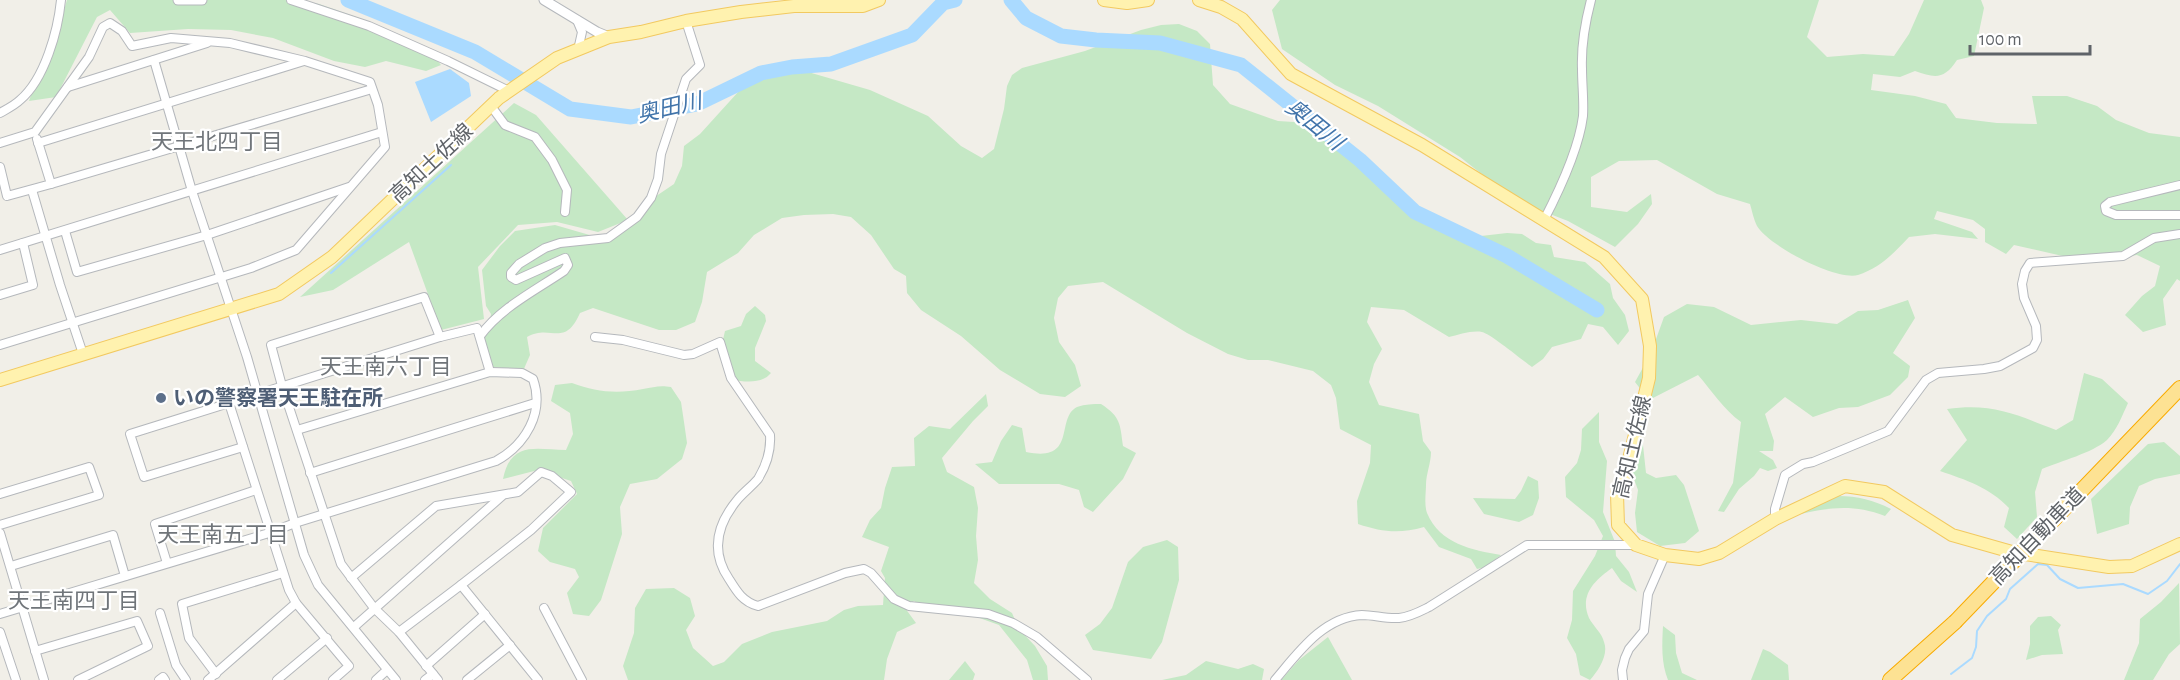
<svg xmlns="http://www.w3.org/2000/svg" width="2180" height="680" font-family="'Alegreya Sans','Noto Sans JP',sans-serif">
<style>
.green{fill:#c5e8c5}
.water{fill:#aadaff}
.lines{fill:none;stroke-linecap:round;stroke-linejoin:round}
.stream{stroke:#aadaff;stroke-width:2}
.river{stroke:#aadaff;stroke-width:15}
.minor-casing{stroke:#b5b8bc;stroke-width:10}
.tertiary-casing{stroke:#b5b8bc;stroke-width:11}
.primary-casing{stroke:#f2c960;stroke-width:14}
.motorway-casing{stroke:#f9ab00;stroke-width:16}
.minor{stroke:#fff;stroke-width:8}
.tertiary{stroke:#fff;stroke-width:9}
.primary{stroke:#fff2af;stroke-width:12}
.motorway{stroke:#fde293;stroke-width:14}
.motorway-bridge-casing{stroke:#f9ab00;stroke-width:16;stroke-linecap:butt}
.motorway-bridge{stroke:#fde293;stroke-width:14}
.service-dot{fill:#5c6f8a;stroke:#fff;stroke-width:2}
.labels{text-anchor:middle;stroke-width:4.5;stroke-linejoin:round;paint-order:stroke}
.street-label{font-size:21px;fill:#5f6368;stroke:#fff}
.service-label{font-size:21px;font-weight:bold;fill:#4e5e75;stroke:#fff;text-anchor:start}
.water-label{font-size:22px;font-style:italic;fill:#4174aa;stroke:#fff}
.neighbourhood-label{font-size:22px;fill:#70757a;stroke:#fff}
</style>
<rect width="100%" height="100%" fill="#f1efe8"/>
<g class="green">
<path d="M67 0H297L319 4 362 19 426 47 441 65 426 71 386 61 365 67 334 61 273 38 231 30 188 29 130 33 110 10 97 17 56 97 29 101C40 67 57 35 67 0Z"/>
<path d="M1280 0H1819L1807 37 1827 57 1863 54 1894 56 1909 34 1924 0H1981L1984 8 1974 56 1957 60C1944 80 1935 78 1915 71L1900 77 1873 74 1871 90 1915 96 1946 104 1956 118 1997 123 2037 124 2032 96H2067L2097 106 2116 120 2149 133 2180 137V281L2177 279 2163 299 2166 325 2143 332 2125 315 2142 296 2155 286 2160 266 2137 255 2106 259 2067 257 2014 245 2006 254 1985 242V229L1973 220 1937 211 1934 219 1972 232 1978 239 1935 234 1909 237C1894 253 1880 268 1858 275 1836 281 1769 246 1757 226 1754 220 1752 211 1750 204L1717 194 1657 160 1619 161 1591 177V207L1627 212 1651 194 1652 204 1638 224 1615 247 1568 221 1516 201 1460 157 1378 106 1335 85 1282 49 1272 10Z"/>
<path d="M1179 24 1197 31 1210 44 1213 85 1230 104 1278 121 1294 122 1313 116 1335 139 1368 167 1401 203 1432 222 1481 236 1507 233 1522 234 1536 243 1551 245 1554 257 1585 262 1610 284 1613 298 1625 315 1629 331 1618 345 1603 327 1588 324 1581 339 1552 347 1543 359 1532 367C1522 360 1491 334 1482 332 1472 330 1458 335 1449 337L1404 310 1371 307 1367 322 1382 349 1374 364 1369 382 1379 405 1419 414 1423 441 1431 452C1431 463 1426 474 1426 485 1426 492 1424 505 1427 513 1440 544 1472 550 1501 555L1486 567 1477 569 1471 559 1439 547 1424 527C1399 534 1382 532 1358 524L1357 501 1370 463 1371 445 1340 429 1336 398 1331 385 1313 371 1268 360H1248L1228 354 1187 333 1103 282 1068 286 1058 298 1054 318 1059 342 1075 365 1081 386 1065 397 1040 394 1000 370 961 336 921 310 907 293 906 276 894 269 871 235 851 217 833 214 804 215 782 218 754 235 738 253 707 272 702 302 695 322 676 330H659L593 308 580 313C564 349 551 323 527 337L530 355 523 371 493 367 484 337 488 331 491 314 486 306 482 270 500 246 515 231 555 225 593 236H614L630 225 640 207 674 184 682 166 684 146 700 134 749 80 788 69 808 72 870 90 928 116 961 146 982 158 994 149 1004 109 1007 86 1012 75 1022 68 1085 51 1141 30 1161 25Z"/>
<polygon points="514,103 536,115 628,220 598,232 557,222 518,225 478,267 484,319 441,330 409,242 333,290 300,297"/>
<path d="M1908 300 1915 318 1893 353 1910 366 1908 377 1890 395 1858 407 1839 408 1813 417 1785 397 1765 414 1774 441 1773 451H1759L1773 460 1777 468 1768 471 1760 468 1754 476 1739 489 1724 512 1718 511 1733 483 1741 422C1724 410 1712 391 1698 375L1649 400 1635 382 1651 353 1664 317 1687 304 1714 307 1751 325 1801 320 1837 324 1858 311 1878 310Z"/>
<path d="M755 306 765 315 766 321 755 348V361L771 373C762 384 746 382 732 380L722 344 725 331 741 326 746 314Z"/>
<path d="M2084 373 2102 379 2128 403C2122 416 2117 430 2107 440 2092 453 2061 461 2042 469L2035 492 2037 517 2017 539 2004 527 2009 508C1989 487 1966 480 1940 471L1967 440 1947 409C1993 403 2014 414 2056 430L2073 420Z"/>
<path d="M572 383C596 392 617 394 643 389 654 387 660 385 671 387L681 402 684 422 687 443 682 459 657 479 630 484 620 507 622 534 601 600 589 616 573 614 567 593 579 577 575 569 550 562 538 551 543 528 577 494 571 481 538 470 503 479C511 441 534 449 566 450L573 434 570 413 551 401 555 385Z"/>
<polygon points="986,394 988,406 973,421 942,458 947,472 974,487 978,508 976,536 978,560 974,583 990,599 1012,613 1019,629 1035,646 1047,666 1048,680 1033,680 1027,660 999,625 960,611 930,612 914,601 905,608 916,623 897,632 887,659 884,680 628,680 623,666 634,633 635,608 646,589 674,588 690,598 695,616 686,630 693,648 713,666 724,662 742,644 772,632 827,621 844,610 858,606 883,605 885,578 881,571 889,547 862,537 870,520 881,508 885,488 892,467 915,466 914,438 929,426 950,429"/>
<path d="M1101 404C1121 417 1120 424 1123 446L1136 453 1123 479 1093 512 1084 507 1079 490 1059 484H999L975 464 992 462 1001 441 1012 425 1022 428 1026 452C1078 463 1055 418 1077 407 1085 404 1093 404 1101 404Z"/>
<path d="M1599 412V442L1607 461 1603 512 1615 542 1616 556 1629 572 1637 592 1621 581 1612 568C1595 580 1579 595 1589 618 1593 626 1602 633 1604 642 1609 655 1598 671 1590 680L1580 675 1576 654 1567 638 1572 620 1573 591 1595 556 1603 536 1594 520 1566 497 1565 477 1577 463 1581 450 1582 429Z"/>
<polygon points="1642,436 1646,473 1656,478 1676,475 1684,485 1699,531 1685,543 1660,546 1637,532 1635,513 1638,490 1631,471 1632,444"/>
<polygon points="2164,442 2180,456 2180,474 2155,479 2139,486 2130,507 2129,524 2097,534 2091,499 2148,444"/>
<polygon points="1528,476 1538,481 1539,498 1533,515 1519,522 1484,514 1473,498 1515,499 1521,491"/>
<path d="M1838 496C1858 496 1873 500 1891 509L1885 516C1851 503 1824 508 1790 517Z"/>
<polygon points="1167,540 1178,547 1179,580 1162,642 1151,659 1093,650 1085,635 1100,624 1112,608 1128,562 1143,547"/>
<polygon points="2179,583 2180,644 2169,654 2153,680 2124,680 2139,643 2140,619 2161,602"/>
<polygon points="2051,616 2061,625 2058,630 2063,654 2042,655 2026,660 2030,644 2030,626 2038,617"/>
<path d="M1663 626 1675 635 1676 653 1682 673 1697 680H1668C1661 663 1662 644 1663 626Z"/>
<polygon points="1328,637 1352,680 1281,680 1299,660"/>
<polygon points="1763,649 1770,652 1788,665 1789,680 1751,680"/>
<polygon points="965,661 975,674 973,680 949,680"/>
<polygon points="1206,661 1238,669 1253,664 1264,669 1262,680 1143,680 1162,680 1186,675"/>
</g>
<polygon class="water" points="450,69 469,83 471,96 431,122 415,82"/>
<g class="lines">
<g class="stream">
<polyline points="331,273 451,165"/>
<polyline points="1951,674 1972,658 1976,647 1977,631 1987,616 2006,599 2010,589 2038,564 2047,565 2060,579 2078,588 2123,584 2148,594 2167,581 2180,564"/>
</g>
<g class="river">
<polyline points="348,0 475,52 570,109 631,117 697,104 761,73 792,67 831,64 912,35 943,3 955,0"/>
<polyline points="1011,0 1026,18 1061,36 1096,40 1160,43 1241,65 1360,160 1415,212 1507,256 1597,310"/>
</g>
<defs>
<g id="minor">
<polyline points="291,0 369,26 448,61 509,91"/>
<polyline points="577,20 582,32 578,50"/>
<polyline points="154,60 192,191 247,357 304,555 318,585 396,680"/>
<polyline points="68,87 207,43"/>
<polyline points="491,106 505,125 535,137 552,160 567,190 565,212"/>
<path d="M0 113C7 109 15 105 20 100 45 79 58 30 61 0"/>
<polyline points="0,143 35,132 89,57 103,27 110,23 122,31 132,46 171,38 230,43 305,61 370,82 378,105 385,147 296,250 251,268 0,345"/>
<polyline points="38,143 304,61"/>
<polyline points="0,167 7,196 51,184 37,139"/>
<polyline points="51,184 372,89"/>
<polyline points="2180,185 2110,202 2105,206 2106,211 2116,215 2180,215"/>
<polyline points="32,190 60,285 83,354"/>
<path d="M1544 220C1559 191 1579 148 1583 116 1584 101 1582 84 1582 69 1581 45 1585 23 1591 0"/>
<polyline points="65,231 77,272 207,235 349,187"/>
<polyline points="0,250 382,132"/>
<polyline points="0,295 33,285 23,243"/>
<path d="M480 336C500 308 536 290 564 271L568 265 565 258 516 280 511 277V273L519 264 545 248 560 243 608 238 637 217 651 198 658 179 661 154 686 79 700 65 686 21"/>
<path d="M595 337 623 340 684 355 693 354 720 342 731 378 770 435C771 450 766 466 758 479 752 486 744 492 738 499 717 524 710 551 729 579 737 592 743 602 758 606L845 573 864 569 871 573 894 599 909 606 988 614 1013 623 1037 637 1087 680"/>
<polyline points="229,403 289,590 296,603 349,666 333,680"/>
<polyline points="243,447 144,477 130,434 440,337"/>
<polyline points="310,473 535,403"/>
<polyline points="0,494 89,467 99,495 0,525"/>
<polyline points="1775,519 1775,509 1785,475 1803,464 1813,462 1888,431 1926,380 1938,373 1984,369 2000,366 2033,348 2037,340 2036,326 2024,298 2022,284 2025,271 2030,263 2123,256 2154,238 2180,234"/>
<polyline points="0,533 44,680"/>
<polyline points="167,563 155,524 256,490"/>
<polyline points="11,566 113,535 125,576"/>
<polyline points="351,578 436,506 518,492 541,472 552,476 571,492 531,530 461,585 538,680"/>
<polyline points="544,608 582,680"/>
<polyline points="160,613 176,665 186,680"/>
<path d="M0 614 269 533 295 523 496 461C525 445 545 413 533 379L522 373 490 372 297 430"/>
<polyline points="354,627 502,496"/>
<polyline points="0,632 16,680"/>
<polyline points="399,632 461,585"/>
<polyline points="35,651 137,621 148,646 78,680"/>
<polyline points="426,666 485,614"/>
<polyline points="216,674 189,638 182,604 283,573"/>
<polyline points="159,680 163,677 165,680"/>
<polyline points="208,680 296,603"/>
<polyline points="277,680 327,638"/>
<polyline points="376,680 387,670"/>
<polyline points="425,680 433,674"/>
<polyline points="438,680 399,632 374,608 341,564 282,386 271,345 424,297 440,337 477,328 490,372"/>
<polyline points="467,680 510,645"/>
<path d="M1275 680C1298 653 1323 617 1362 615 1374 615 1386 619 1399 618 1410 617 1419 612 1429 607L1527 545H1636"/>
<polyline points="1623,680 1622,670 1625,658 1629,649 1644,631 1648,594 1665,555"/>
</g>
<g id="tertiary">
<polyline points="178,0 202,0"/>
<polyline points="544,0 597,32 609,37"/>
</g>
<g id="primary">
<polyline points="1104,0 1127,3 1148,0"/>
<polyline points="1199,0 1221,7 1242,19 1291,74 1422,145 1604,257 1642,299 1650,346 1649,378 1629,459 1617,494 1618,525 1636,545 1665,555 1699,559 1719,553 1775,519 1845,486 1884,492 1952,535 2012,552 2109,567 2132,566 2180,544"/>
<polyline points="0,380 279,294 332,257 499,98 557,58 609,37 641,32 686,21 741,12 794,6 863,6 879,0"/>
</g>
<g id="motorway">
<polyline points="2056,517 2180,388"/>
<polyline points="1890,680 1955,622"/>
</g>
</defs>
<use href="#minor" class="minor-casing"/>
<use href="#tertiary" class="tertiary-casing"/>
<use href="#primary" class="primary-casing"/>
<use href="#motorway" class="motorway-casing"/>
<use href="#minor" class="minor"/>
<use href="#tertiary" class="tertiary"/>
<use href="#primary" class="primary"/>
<use href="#motorway" class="motorway"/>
<defs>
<polyline id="motorway-bridge" points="1955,622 2056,517"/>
</defs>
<use href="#motorway-bridge" class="motorway-bridge-casing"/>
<use href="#motorway-bridge" class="motorway-bridge"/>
</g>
<circle class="service-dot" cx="161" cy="398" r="6"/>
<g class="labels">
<g class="street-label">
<text transform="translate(431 163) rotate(-43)" y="7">高知土佐線</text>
<text transform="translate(1632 447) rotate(-77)" y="7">高知土佐線</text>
<text transform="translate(2037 536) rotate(-46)" y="7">高知自動車道</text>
</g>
<g class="service-label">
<text x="173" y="405">いの警察署天王駐在所</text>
</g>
<g class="water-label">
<text transform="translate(669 107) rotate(-13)" y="8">奥田川</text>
<text transform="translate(1315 124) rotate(39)" y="8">奥田川</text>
</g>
<g class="neighbourhood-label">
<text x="217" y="149">天王北四丁目</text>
<text x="386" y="374">天王南六丁目</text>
<text x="223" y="542">天王南五丁目</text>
<text x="74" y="608">天王南四丁目</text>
</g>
</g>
<path d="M1970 45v9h120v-9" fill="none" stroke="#5f6368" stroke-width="3"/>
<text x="1979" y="45" font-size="18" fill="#5f6368" stroke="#ffffff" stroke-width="4.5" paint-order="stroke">100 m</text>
</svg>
